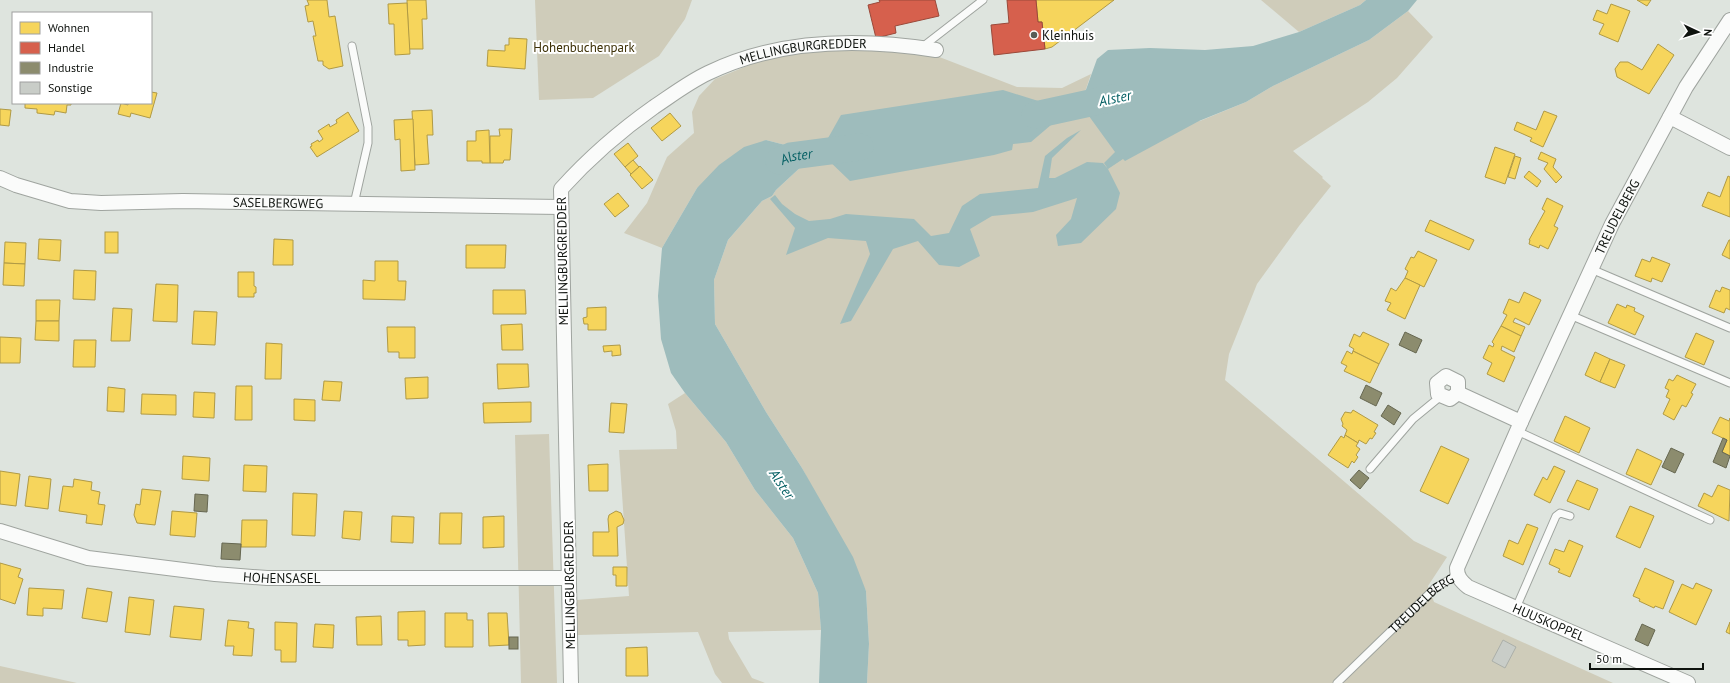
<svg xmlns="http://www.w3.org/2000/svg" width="1730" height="683" font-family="'PT Sans',sans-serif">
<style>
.green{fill:#cfccba}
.water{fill:#9ebcbc}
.homes{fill:#f6d55c;stroke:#b09a45}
.shops{fill:#d6604d;stroke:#9a493a}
.industry{fill:#8c8c6e;stroke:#666751}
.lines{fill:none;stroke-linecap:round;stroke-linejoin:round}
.river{stroke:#9ebcbc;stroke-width:27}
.building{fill:#c9cdc8;stroke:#abafa9}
.lane-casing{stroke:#9fa49f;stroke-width:9}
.street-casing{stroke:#9fa49f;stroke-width:16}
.lane{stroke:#fafbfa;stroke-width:7}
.street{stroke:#fafbfa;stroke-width:14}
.poi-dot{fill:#575c57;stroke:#fff;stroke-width:1.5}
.labels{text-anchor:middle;stroke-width:4;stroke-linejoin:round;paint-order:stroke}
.poi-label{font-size:13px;fill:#0e120e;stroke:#fff;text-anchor:start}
.park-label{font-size:13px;fill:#3e3107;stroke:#fff}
.street-label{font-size:13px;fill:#0e120e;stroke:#fff}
.water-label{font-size:14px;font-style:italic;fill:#056064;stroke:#fff}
</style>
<rect width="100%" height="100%" fill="#dee4de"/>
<g class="green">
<polygon points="535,0 692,0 685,19 659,56 593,98 539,100"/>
<polygon points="1261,0 1366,0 1360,5 1299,32"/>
<polygon points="1408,11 1433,37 1397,78 1368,102 1293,151 1323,177 1322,178 1331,186 1299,226 1257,284 1229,354 1225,380 1414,541 1447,557 1428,586 1434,602 1613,683 867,683 869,644 866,591 802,468 766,412 715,324 714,280 728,240 762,201 772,196 776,190 803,165 816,159 814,147 793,147 766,140 697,188 662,248 624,233 647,203 667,157 694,133 692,112 699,96 715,79 771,56 847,49 929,53 1017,87 1062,88 1091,74 1083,98 1200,121 1246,102 1273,86 1369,40"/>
<polygon points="685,393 726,442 755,490 793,538 818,593 821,630 728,632 729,639 752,678 765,683 722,683 715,674 698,632 578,635 576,600 629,596 619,450 677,449 676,431 668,404"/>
<polygon points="549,434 557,683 521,683 515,435"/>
<polygon points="0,666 77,683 0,683"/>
</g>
<g class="water">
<polygon points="1366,0 1417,0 1408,11 1369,40 1273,86 1246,102 1199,121 1125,161 1123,159 1108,169 1120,193 1116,209 1081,243 1058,246 1056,235 1071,219 1077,198 1033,212 992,216 970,229 980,256 959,267 939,265 918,241 893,249 851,321 840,324 870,254 866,241 828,238 786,255 795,228 770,199 775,195 782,204 795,214 809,221 830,219 846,214 914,219 931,236 949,233 962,206 980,194 1038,188 1045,156 1067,138 1081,130 1052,158 1049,178 1055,178 1087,162 1103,163 1108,169 1104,163 1115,152 1086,112 1078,112 1076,107 1076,100 1083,98 1097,59 1108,50 1150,48 1205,50 1253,46 1299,32 1360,5"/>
<polygon points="1003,90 1048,104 1070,101 1073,114 1058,119 1031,142 1013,144 1012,150 994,155 850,181 825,157 823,147 841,115"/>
<polygon points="766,140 793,147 814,147 816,159 803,165 776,190 772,196 762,201 728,240 714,280 715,324 766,412 802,468 853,557 866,591 869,644 867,683 819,683 821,630 818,593 793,538 755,490 726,442 685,393 671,373 661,339 658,296 662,248 697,188 719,165 744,147"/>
</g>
<g class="homes">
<polygon points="307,0 327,0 329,17 335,16 343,66 329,69 323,65 323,61 318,61 313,36 316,36 313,21 308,22 305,6 309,5"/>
<polygon points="407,0 426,0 427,19 422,19 423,49 409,49"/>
<polygon points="1036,0 1114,0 1052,47 1045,49 1042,22 1038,22"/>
<polygon points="1637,0 1651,0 1647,6"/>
<polygon points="407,3 410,54 395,55 394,24 389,24 388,4"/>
<polygon points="1611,4 1630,11 1618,42 1599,34 1604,24 1593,20 1597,10 1607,14"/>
<polygon points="509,38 527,39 525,69 487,66 488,50 505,51 505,45 509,45"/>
<polygon points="1658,44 1674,55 1649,94 1617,77 1615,69 1620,62 1628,62 1642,70"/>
<polygon points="151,92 157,93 150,118 131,113 130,117 118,114 121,103 128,105 128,103 151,103"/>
<polygon points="23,103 71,103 71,105 67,105 66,113 55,111 54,115 37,113 37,109 25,108 25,103"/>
<polygon points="0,109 11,110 9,126 0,125"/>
<polygon points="432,110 433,135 427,135 429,164 415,165 412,111"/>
<polygon points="1544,111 1557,116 1543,147 1530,141 1532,138 1514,130 1517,122 1536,130"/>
<polygon points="348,112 359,131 317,157 310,147 312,146 311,144 318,140 319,142 323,139 318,131 329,124 330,127 337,123 336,120"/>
<polygon points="670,113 681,126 662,141 651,128"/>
<polygon points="413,119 415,170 401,171 400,139 395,140 394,120"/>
<polygon points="499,129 512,129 510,160 504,160 503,163 490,163 490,136 500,136"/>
<polygon points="489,130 490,163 482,163 482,161 467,161 467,141 476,141 476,131"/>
<polygon points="628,143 638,156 625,167 614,154"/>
<polygon points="1495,147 1515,154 1505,184 1485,177"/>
<polygon points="1541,152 1556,159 1553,167 1562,177 1556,183 1544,169 1548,163 1538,159"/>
<polygon points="1515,156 1521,158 1515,179 1508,177"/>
<polygon points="633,160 639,167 631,174 625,167"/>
<polygon points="640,166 653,180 642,189 630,175"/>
<polygon points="1529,171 1541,181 1537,187 1524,177"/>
<polygon points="1728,176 1730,177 1730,217 1702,206 1708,192 1720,197"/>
<polygon points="618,193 629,206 615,217 604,204"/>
<polygon points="1547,198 1563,206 1554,226 1558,228 1548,249 1540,245 1539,248 1529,244 1530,240 1529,240 1545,211 1542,209"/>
<polygon points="1430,220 1474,240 1469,250 1425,231"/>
<rect x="105" y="232" width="13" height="21"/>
<polygon points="39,239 61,240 60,261 38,259"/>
<polygon points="274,239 293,240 293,265 273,265"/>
<polygon points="1729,240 1730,240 1730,259 1722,255"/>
<polygon points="5,242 26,243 25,264 4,263"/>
<polygon points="466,245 506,245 505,268 466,268"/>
<polygon points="1418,251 1437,260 1424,287 1405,278 1408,271 1405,269 1411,257 1414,258"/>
<polygon points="1652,257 1670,264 1662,282 1652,278 1651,282 1635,276 1642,259 1650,262"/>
<polygon points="375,261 398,261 398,281 406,281 405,300 363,299 363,280 375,281"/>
<polygon points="4,263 25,264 24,286 3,285"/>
<polygon points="74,270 96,271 95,300 73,299"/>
<polygon points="238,272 254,272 254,286 256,287 256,293 254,293 254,297 238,297"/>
<polygon points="1405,278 1420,285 1405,319 1387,310 1391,303 1385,301 1391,288 1396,291"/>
<polygon points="156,284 178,285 177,322 153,321"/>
<polygon points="1722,287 1730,290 1730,310 1726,308 1724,313 1709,307 1716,290 1720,292"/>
<polygon points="493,290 525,290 526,314 493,314"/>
<polygon points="1524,292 1541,300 1529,325 1515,318 1513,322 1525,327 1521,336 1501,326 1507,315 1503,313 1509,299 1519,303"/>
<polygon points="36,300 60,300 59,321 36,321"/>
<polygon points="1617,304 1626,308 1627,305 1635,308 1634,311 1644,316 1635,335 1608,323"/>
<polygon points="606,307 606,330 588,330 588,324 584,324 583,318 587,317 587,308"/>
<polygon points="113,308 132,309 130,341 111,341"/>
<polygon points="194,311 217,312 215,345 192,344"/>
<polygon points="36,321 59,321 59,341 35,340"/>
<polygon points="522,324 523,350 502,350 501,325"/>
<polygon points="1501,326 1521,336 1514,352 1502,346 1501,350 1515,357 1504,382 1487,374 1492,363 1483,358 1489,345 1493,347 1494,344 1492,342"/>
<polygon points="387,327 415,327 415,358 399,358 399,352 388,352"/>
<polygon points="1363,332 1389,344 1379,364 1353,351 1354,349 1349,346 1354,334 1360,337"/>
<polygon points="1696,333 1714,341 1704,365 1685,357"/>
<polygon points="0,337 21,338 20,363 0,363"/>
<polygon points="74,340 96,340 95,367 73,367"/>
<polygon points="266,343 282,344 281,379 265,379"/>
<polygon points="620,345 621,355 612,356 612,351 604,352 603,346"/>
<polygon points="1347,351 1352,354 1353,351 1379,364 1370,383 1344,371 1347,366 1341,363"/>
<polygon points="1595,352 1610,359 1600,382 1585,375"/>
<polygon points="1610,359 1625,365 1615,388 1600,382"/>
<polygon points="497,364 528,364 529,387 498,389"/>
<polygon points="1677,375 1696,384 1691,393 1693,394 1686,407 1682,405 1674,420 1663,414 1670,399 1666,397 1669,390 1665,388 1669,379 1673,381"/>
<polygon points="428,377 428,398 406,399 405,378"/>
<polygon points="324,381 342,382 340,401 322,400"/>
<polygon points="236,386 252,386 252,420 235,420"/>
<polygon points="108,387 125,389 124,412 107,411"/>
<polygon points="194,392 215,393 214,418 193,417"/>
<polygon points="142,394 176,395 176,415 141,414"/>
<polygon points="294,399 315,400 315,421 294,420"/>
<polygon points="531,402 531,422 484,423 483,403"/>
<polygon points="611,403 627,404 624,433 609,432"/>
<polygon points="1353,410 1378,425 1374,432 1376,433 1372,439 1370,438 1366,444 1359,440 1358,443 1345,435 1347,430 1342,426 1343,424 1341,419 1345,412 1351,413"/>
<polygon points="1565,416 1590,428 1579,453 1554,441"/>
<polygon points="1720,417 1729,421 1730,418 1730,456 1722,452 1727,440 1712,433"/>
<polygon points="1345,435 1358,443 1356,446 1360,449 1356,455 1358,457 1354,463 1352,461 1348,468 1328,455 1341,436 1344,438"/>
<polygon points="1441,446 1469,459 1448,504 1420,491"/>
<polygon points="1637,449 1662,461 1651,485 1626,474"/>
<polygon points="183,456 210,458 209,481 182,479"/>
<polygon points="608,464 608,491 589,491 588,465"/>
<polygon points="244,465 267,466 266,492 243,491"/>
<polygon points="1554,466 1565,471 1550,503 1534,495 1543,477 1547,480"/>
<polygon points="0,471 20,474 16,506 0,504"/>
<polygon points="29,476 51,479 48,509 25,506"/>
<polygon points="74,479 92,482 91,490 100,492 98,504 105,505 102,525 86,523 87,515 59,511 63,486 73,487"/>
<polygon points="1577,480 1598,489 1589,510 1567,501"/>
<polygon points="1718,485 1730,490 1729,521 1698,506 1704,493 1712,497"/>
<polygon points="142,489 161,491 155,525 137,523 134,515 136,504 140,505"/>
<polygon points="293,493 317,494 315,536 292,535"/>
<polygon points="1630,506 1654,516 1640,548 1616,537"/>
<polygon points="172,511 197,513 195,537 170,535"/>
<polygon points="344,511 362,512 360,540 342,538"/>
<polygon points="616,511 621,513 624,520 623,524 617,527 618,556 593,556 593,532 609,532 608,519 609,515"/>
<polygon points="440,513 462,513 461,544 439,544"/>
<polygon points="392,516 414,517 413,543 391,542"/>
<polygon points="504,516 504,547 483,548 483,517"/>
<polygon points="242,520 267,520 266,547 241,547"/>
<polygon points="1527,524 1538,528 1523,565 1503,556 1509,540 1518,544"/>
<polygon points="1569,540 1583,546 1570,577 1558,572 1560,569 1549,564 1555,549 1564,552"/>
<polygon points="0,563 21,569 18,577 23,579 15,604 0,599"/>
<polygon points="613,567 627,567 627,586 616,586 616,575 613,575"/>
<polygon points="1645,568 1674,581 1663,609 1655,606 1654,608 1639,601 1640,599 1633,596"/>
<polygon points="1696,583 1712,590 1696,625 1669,612 1682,584 1693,589"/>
<polygon points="29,588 64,590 62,609 43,608 43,616 27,615"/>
<polygon points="87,588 112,592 107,622 82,618"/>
<polygon points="129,597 154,600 150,635 125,632"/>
<polygon points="174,606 204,609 201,640 170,637"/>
<polygon points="425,611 425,645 408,646 408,640 398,640 398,612"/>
<polygon points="445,613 467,613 467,620 473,620 473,647 445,647"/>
<polygon points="488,613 507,613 509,645 489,646"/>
<polygon points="381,616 382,645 357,645 356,617"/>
<polygon points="228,620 249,622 248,628 254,629 252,656 233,655 234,646 225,646"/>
<polygon points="275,622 297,623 296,662 281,662 281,650 275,650"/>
<polygon points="1730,622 1730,634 1726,632"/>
<polygon points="315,624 334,625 333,648 313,647"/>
<polygon points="647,647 648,676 626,676 626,648"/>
</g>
<g class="shops">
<polygon points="879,0 935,0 939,16 895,26 896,33 876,38 868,5 880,2"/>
<polygon points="1007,0 1036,0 1038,22 1042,22 1045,49 994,55 991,25 1009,23"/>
</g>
<g class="industry">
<polygon points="1405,332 1422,340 1416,353 1399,345"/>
<polygon points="1366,385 1382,393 1376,406 1360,398"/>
<polygon points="1388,405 1401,413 1394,425 1381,416"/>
<polygon points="1723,438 1727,440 1722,452 1730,456 1726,468 1713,462"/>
<polygon points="1671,448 1684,454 1675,473 1662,467"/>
<polygon points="1359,470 1369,478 1360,489 1350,480"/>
<polygon points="195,494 208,495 207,512 194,511"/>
<polygon points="222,543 241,544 240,560 221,559"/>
<polygon points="1642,624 1655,630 1648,646 1635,640"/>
<rect x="509" y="637" width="9" height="12"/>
</g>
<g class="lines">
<g class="river">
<polyline points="1035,115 1113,98"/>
<path id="s1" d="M779 161 791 156 860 147"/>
</g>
</g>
<polygon class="building" points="1503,640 1516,647 1505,668 1492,661"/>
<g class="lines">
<defs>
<g id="lane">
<polyline points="352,46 368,127 368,143 354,204"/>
<polyline points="921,48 983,0"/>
<polyline points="1591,269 1730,328"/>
<polyline points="1570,315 1730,383"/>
<polyline points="1517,431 1710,520"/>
<polyline points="1370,469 1413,419 1441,396"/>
<polyline points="1516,608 1556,516 1560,513 1570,516"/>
<path id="s2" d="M1337 683 1435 588 1457 575"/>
</g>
<g id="street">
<polyline points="1670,117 1730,148"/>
<path id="s3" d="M0 178 16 185 70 201 101 203 183 201 561 207"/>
<polyline points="1458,393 1450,399 1438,394 1437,383 1446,376 1458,382 1458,393 1521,422"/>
<path id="s4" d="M0 531 88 558 215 574 267 578H569"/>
<path id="s5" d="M571 683 561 189C589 158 620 131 654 107 672 95 689 82 708 73 778 39 860 38 936 50"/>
<path id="s6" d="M1688 683 1468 587C1461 581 1457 577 1457 568L1521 422 1612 224 1686 87 1730 20"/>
</g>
</defs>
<use href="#lane" class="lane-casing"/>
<use href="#street" class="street-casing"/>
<use href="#lane" class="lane"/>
<use href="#street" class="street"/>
</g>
<circle class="poi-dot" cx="1034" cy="35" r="4"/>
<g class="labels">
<g class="poi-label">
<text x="1042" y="40">Kleinhuis</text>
</g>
<g class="park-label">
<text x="584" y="52">Hohenbuchenpark</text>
</g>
<g class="street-label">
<text dy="5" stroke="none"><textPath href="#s5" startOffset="781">MELLINGBURGREDDER</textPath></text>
<text dy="5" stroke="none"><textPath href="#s3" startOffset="282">SASELBERGWEG</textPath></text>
<text dy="5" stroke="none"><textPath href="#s6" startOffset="649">TREUDELBERG</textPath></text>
<text transform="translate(562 261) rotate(-91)" y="5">MELLINGBURGREDDER</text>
<text dy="5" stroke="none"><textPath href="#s4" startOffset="287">HOHENSASEL</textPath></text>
<text transform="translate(569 585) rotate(-91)" y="5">MELLINGBURGREDDER</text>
<text dy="5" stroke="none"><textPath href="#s2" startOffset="116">TREUDELBERG</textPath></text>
<text transform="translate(1549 622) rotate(23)" y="5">HUUSKOPPEL</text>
</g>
<g class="water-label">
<text transform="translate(1115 98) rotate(-12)" y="5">Alster</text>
<text dy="5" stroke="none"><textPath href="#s1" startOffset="18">Alster</textPath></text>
<text transform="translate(782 484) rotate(56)" y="5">Alster</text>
</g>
</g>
<rect x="12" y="12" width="140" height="92" fill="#ffffff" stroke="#9fa09f"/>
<rect x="20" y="22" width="20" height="12" fill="#f6d55c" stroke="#9fa09f"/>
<text x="48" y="32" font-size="12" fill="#0e120e">Wohnen</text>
<rect x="20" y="42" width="20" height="12" fill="#d6604d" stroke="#9fa09f"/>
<text x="48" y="52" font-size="12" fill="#0e120e">Handel</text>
<rect x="20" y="62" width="20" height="12" fill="#8c8c6e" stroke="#9fa09f"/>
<text x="48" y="72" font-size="12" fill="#0e120e">Industrie</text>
<rect x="20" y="82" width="20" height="12" fill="#c9cdc8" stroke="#9fa09f"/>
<text x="48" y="92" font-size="12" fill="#0e120e">Sonstige</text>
<g transform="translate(1698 32) rotate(94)" stroke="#ffffff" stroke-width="3" paint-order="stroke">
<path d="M0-3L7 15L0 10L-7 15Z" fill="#0e120e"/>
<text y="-6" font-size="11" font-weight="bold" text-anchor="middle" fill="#0e120e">N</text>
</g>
<path d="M1590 663v6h113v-6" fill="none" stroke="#0e120e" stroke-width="2"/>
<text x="1596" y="663" font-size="12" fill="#0e120e" stroke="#ffffff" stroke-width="3" paint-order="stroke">50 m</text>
</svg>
